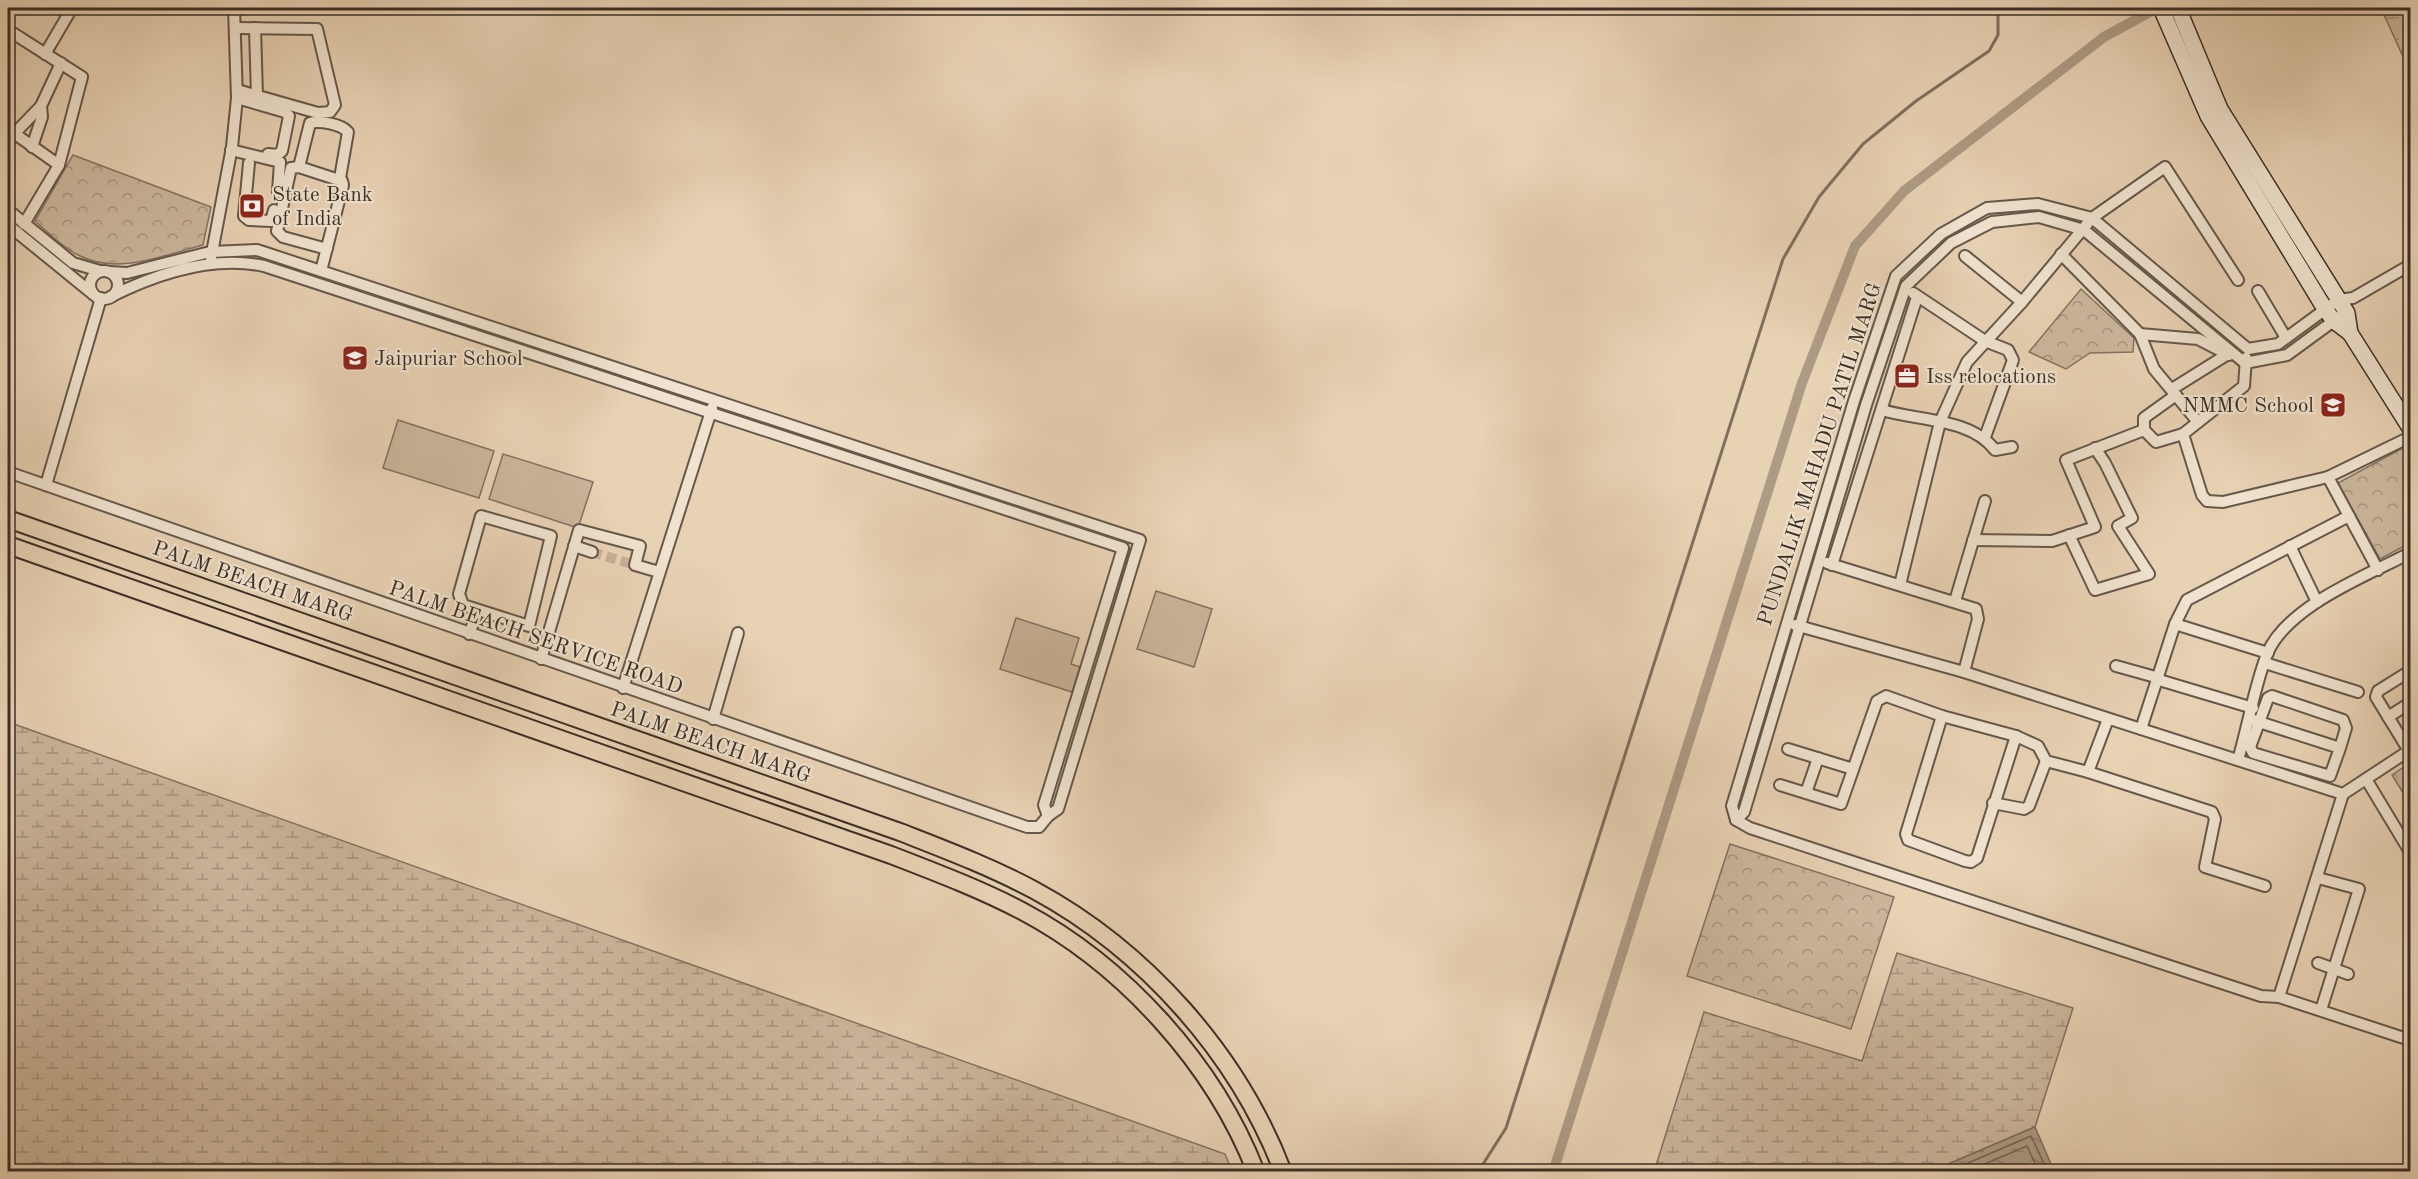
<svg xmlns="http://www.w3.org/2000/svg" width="2418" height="1179" font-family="'Old Standard TT',serif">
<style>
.grass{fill:#cbb69c;stroke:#837261;stroke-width:1.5}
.forest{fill:url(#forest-crowns);stroke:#837261;stroke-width:1.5}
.wetland{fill:url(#wetland-marsh);stroke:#837261;stroke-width:1.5}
.water{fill:url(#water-ripples);stroke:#7f705e;stroke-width:1.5}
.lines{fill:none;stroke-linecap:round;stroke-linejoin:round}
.shore{stroke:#746555;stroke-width:1.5}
.stream{stroke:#7f705e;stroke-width:3}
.canal{stroke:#ad9b84;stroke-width:10}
.minor-tunnel{stroke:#c5b198;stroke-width:10;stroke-dasharray:10 5;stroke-linecap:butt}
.minor-casing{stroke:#66584a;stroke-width:14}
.secondary-casing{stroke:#3b2f26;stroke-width:18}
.primary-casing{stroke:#3b2f26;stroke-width:20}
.minor{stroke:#f0e2ce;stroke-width:10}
.secondary{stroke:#f0e2ce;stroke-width:15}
.primary{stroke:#e8d2b4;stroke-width:16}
.labels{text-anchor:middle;stroke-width:4.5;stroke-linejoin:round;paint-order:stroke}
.poi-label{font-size:21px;fill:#3b2f26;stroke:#f0e2ce;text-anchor:start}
.street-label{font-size:21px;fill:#3b2f26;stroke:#f0e2ce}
</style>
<defs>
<pattern id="forest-crowns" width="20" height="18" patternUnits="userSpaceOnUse" patternTransform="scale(1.5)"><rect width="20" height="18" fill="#cbb69c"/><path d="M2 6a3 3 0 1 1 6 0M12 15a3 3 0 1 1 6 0" fill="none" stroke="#a6947f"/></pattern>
<pattern id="wetland-marsh" width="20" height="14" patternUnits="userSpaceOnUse" patternTransform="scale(1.5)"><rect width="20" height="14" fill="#cbb69c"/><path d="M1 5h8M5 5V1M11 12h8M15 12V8" fill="none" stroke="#a6947f"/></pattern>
<pattern id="water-ripples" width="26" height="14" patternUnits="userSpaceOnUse" patternTransform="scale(1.5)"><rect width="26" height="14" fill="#ad9b84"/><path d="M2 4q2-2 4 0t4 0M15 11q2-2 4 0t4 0" fill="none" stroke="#8e7f6c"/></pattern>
</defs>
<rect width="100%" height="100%" fill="#e8d2b4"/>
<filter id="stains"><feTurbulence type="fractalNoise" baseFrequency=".00333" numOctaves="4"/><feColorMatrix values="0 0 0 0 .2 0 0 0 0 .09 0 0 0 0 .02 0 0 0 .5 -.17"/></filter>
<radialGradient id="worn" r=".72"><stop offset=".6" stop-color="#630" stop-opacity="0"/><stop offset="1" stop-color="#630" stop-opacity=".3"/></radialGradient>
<g class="grass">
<polygon points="398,420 494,451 479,498 383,468"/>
<polygon points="503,454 593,482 578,528 489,499"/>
<polygon points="1156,591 1212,609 1194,667 1137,649"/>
<polygon points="1016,618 1079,638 1071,664 1080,667 1072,692 1000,669"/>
</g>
<g class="forest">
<path d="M73 155 211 207 203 245C164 255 117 276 78 255 62 247 48 232 35 221Z"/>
<polygon points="2081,289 2134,338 2133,352 2090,353 2066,369 2029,352"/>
<polygon points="2410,444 2410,543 2380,559 2338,483"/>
<polygon points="2410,763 2410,804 2392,775"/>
<polygon points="1730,844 1894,897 1851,1029 1687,976"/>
</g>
<g class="wetland">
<polygon points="2381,8 2402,8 2410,21 2410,72"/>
<polygon points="8,722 1225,1154 1232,1171 8,1171"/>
<polygon points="1897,953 2073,1008 2035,1127 1932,1171 1654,1172 1704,1012 1862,1061"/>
</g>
<polygon class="water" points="2035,1127 2054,1171 1932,1171"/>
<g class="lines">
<g class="shore">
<polyline points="1947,1172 2031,1136 2048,1172"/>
<polyline points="1966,1172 2027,1146 2039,1172"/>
</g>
<polyline class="stream" points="1478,1172 1506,1128 1783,259 1819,197 1863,144 1916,101 1989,51 1998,35 1998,8"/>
<polyline class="canal" points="1553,1172 1802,383 1855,246 1904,191 2104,37 2157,8"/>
<polyline class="minor-tunnel" points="592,552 635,565"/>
<defs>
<g id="minor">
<polyline points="236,28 317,29 335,105 330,112 318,113 237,90"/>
<polyline points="255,28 257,96"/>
<polyline points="8,30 82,77 59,165 8,129"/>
<polyline points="45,54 72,8"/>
<polyline points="8,81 8,85"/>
<polyline points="237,98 285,112 289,116 282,151 277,155 268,154"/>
<polyline points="41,106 61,63"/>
<polyline points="14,134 41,106 42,117 32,147"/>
<polyline points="231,150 280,162 278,192"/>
<polyline points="249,163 244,216 249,220 271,221 274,210"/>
<path d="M299 167 310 123C319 120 341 124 348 132L340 178"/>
<polyline points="8,210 73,263 100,271"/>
<polyline points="24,224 59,165"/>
<polyline points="8,225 93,294"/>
<polyline points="2061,254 2140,334 2154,369 2198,422"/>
<polyline points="1965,256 2022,302"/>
<polyline points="211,258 232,147 237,98 234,8"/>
<circle cx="104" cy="285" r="14"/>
<polyline points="321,271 343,185 342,181 299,167 291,168 277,231 283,237 327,249"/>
<path d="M109 272 127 273 210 252 257 250 1140 540 1058 809 1048 816 1044 805 1123 548 264 266C212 255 156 274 110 297"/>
<polyline points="2258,291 2286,338"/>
<polyline points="1913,293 1985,341 2008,350 2013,360 1985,437"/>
<polyline points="2140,334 2198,339 2229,355"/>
<polyline points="2246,358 2244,386 2183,434 2202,495 2207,501 2223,502 2328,477 2410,437"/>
<polyline points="2172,389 2228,354"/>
<path d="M1882 410C1918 421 1971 418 1995 450L2012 447"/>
<polyline points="2144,430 2144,418 2176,395"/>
<polyline points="8,472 1027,827 1039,827 1048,816"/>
<polyline points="2328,477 2378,570"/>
<polyline points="46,485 101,298"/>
<polygon points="481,516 551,536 529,626 463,605 459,594"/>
<polyline points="2069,535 2095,590 2149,574 2118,526 2132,518 2105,463 2095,448"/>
<polyline points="1973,540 2052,541 2095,527 2066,460 2144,430 2156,442 2183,434"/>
<polyline points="574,546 592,552"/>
<polyline points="2290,546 2317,602"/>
<polyline points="1827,563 1976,609 1978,619 1964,672"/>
<polyline points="1832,565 1917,297"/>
<polyline points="1900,585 1940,422 1967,362 2022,302 2092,218 2165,167 2238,280"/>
<polyline points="1955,601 1985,501"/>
<polyline points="2175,624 2268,653"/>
<polyline points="1795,625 1964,672 2343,794 2410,750"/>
<polyline points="469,634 478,611"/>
<polyline points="541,659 579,530 640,546 635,565 659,572"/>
<polyline points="2265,663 2358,692"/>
<polyline points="2116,666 2159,678"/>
<polyline points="2159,680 2253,708"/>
<polyline points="623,688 712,408"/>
<polyline points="1942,716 1906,834 1908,840 1965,861 1971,862 1977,858 2016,736"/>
<polyline points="2388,717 2410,703"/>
<polyline points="713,719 738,633"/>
<polyline points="2250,719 2259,722 2340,748 2330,776 2253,753 2250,747 2268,698 2272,696 2343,720 2346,728 2340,748"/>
<polyline points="2141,729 2175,624 2187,600 2349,516"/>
<polyline points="1788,749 1853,769"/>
<polyline points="2409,751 2376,697 2378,691 2410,671"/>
<path d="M2238 760C2248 726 2254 688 2267 654 2287 606 2366 576 2410 553"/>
<polyline points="2088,772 2212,812 2215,819 2205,867 2265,886"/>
<polyline points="2366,779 2410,852"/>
<polyline points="1780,785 1841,804 1877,701 1886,696 1942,716 2016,736 2038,746 2046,761 2088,772 2108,719"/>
<polyline points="1806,793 1818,758"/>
<polyline points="1993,803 2024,809 2029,806 2046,761"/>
<polyline points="1736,820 1732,806 1854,401 1896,276 1941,234 1987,208 2038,204 2092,218 2248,349 2278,344 2338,300 2353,298 2410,265"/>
<polyline points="1736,820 1744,812 1866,405 1906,286 1951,243 1992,222 2039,217 2084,230 2245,363 2287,355 2339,317"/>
<polyline points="1736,820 1750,828 2261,996 2279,997 2410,1040"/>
<polyline points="2318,878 2359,889 2321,1010"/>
<polyline points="2318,963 2348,974"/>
<polyline points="2279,997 2343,794"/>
</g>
<g id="secondary">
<polyline points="2161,8 2208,116 2325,309 2334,321 2350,333"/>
<polyline points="2178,8 2220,109 2347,313 2350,333 2410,428"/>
</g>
<g id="primary">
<path d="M8 519 900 832C946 850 991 867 1034 890 1145 950 1238 1054 1283 1172"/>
<path d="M8 545 891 855C935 872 980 889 1022 911 1124 965 1214 1064 1256 1172"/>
</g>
</defs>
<use href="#minor" class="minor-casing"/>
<use href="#secondary" class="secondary-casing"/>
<use href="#primary" class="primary-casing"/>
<use href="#minor" class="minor"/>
<use href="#secondary" class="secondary"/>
<use href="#primary" class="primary"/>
</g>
<defs>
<symbol id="bank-square" viewBox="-11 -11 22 22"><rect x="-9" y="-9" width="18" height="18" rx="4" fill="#8f2418" stroke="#f0e2ce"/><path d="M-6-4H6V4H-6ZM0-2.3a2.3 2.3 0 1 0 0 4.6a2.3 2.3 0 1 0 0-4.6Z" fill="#fff"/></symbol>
<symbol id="school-square" viewBox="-11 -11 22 22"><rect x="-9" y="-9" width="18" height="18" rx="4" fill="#8f2418" stroke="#f0e2ce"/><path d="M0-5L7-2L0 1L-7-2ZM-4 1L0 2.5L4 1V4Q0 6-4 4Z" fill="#fff"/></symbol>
<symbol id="office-square" viewBox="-11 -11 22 22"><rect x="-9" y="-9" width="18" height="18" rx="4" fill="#8f2418" stroke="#f0e2ce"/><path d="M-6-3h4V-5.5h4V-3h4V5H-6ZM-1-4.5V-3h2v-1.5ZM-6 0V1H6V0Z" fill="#fff"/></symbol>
</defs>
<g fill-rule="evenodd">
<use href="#bank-square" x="237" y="191" width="30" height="30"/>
<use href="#school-square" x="340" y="343" width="30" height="30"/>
<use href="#office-square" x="1892" y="361" width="30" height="30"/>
<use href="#school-square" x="2318" y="390" width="30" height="30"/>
</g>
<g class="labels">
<g class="poi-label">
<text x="272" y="201">State Bank<tspan x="272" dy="24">of India</tspan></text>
<text x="374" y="365">Jaipuriar School</text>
<text x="1926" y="383">Iss relocations</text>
<text x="2314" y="412" text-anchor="end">NMMC School</text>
</g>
<g class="street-label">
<text transform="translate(1819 454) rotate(-72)" y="7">PUNDALIK MAHADU PATIL MARG</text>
<text transform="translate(253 581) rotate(19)" y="7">PALM BEACH MARG</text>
<text transform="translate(536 637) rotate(19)" y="7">PALM BEACH SERVICE ROAD</text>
<text transform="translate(711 742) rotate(19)" y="7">PALM BEACH MARG</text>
</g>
</g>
<rect width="2418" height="1179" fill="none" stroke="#e8d2b4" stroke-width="30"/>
<rect x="9" y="9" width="2400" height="1161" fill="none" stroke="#3b2f26" stroke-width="3"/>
<rect x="15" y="15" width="2388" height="1149" fill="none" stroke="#3b2f26" stroke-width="1.5"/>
<rect width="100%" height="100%" filter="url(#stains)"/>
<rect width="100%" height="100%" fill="url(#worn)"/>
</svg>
